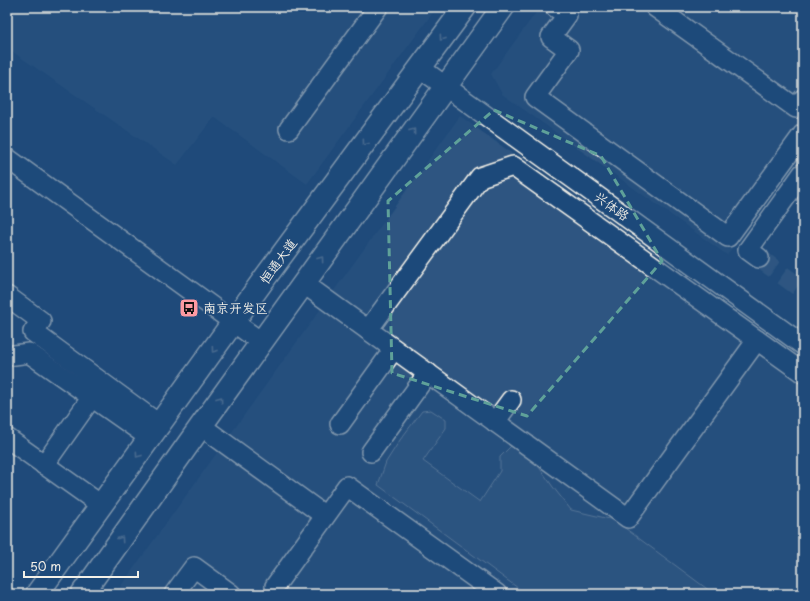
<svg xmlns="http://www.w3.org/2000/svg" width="810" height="601" font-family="'Playpen Sans','LXGW WenKai TC',sans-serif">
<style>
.built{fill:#2d5581}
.green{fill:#3a5f88;stroke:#97a8b8}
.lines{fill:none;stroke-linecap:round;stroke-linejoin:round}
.minor-tunnel{stroke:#3f638a;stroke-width:19;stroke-dasharray:19 10;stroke-linecap:butt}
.minor-casing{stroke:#f4f1e8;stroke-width:22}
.major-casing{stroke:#f4f1e8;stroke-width:25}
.minor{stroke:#1f4a7a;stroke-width:19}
.major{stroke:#1f4a7a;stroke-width:22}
.oneway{stroke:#748da6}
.marked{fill:none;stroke:#5fa199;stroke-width:3;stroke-dasharray:8 5;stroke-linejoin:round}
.labels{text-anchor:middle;stroke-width:3.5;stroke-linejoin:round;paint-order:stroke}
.street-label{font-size:13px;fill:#f4f1e8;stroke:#1f4a7a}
.poi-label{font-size:13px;fill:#f4f1e8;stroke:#1f4a7a;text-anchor:start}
</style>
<rect width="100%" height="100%" fill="#1f4a7a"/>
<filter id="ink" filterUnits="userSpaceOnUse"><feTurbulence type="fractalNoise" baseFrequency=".025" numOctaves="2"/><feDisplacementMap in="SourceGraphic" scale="8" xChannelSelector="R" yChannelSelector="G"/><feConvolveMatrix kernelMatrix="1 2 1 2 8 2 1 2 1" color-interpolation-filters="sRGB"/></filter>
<g filter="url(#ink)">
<g class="built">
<polygon points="9,7 437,7 307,184 214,117 177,165 7,48 7,10"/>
<polygon points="540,7 803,7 803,150 727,255 502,94 491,74"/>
<polygon points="460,116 803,363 803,594 115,594"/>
</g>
<polygon class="green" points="431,410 446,420 446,428 423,461 480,502 500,471 500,457 511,446 534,460 553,487 571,510 614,520 714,594 526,594 378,485 386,462 400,440 422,411"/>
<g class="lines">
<polyline class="minor-tunnel" points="759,258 803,290"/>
<defs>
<g id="minor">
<polyline points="555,7 567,15 551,37 569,50 535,97 728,237 803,134"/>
<polyline points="655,7 796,108 803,99"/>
<polyline points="420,68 803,345"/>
<polyline points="289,129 378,7"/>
<polyline points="7,158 261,342"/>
<polyline points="759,258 748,250 803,173"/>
<polyline points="303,283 628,518 757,340 803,373"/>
<polyline points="7,296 41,321 33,332 160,425"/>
<polyline points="368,330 480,177 513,166 757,340"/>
<polyline points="7,356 29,353 150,438"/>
<polyline points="495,422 511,400"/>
<polyline points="340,424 394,349"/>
<polyline points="201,426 325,516"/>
<polyline points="7,438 101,505"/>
<polyline points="371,452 428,373"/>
<polyline points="44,465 92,397"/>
<polyline points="275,586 347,486 497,594"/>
<polyline points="174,594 194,567 231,594"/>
</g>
<g id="major">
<polyline points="37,594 267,275 465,7"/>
<polyline points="82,594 201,426 503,7"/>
</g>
</defs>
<use href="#minor" class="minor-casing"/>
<use href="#major" class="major-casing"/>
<use href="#minor" class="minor"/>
<use href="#major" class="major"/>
</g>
<defs><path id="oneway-chevron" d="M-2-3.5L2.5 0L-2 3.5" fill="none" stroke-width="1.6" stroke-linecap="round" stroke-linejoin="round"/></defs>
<g class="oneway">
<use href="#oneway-chevron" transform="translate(442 38) rotate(126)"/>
<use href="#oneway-chevron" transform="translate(413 131) rotate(-54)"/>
<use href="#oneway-chevron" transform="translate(365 143) rotate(126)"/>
<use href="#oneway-chevron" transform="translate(321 259) rotate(-54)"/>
<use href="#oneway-chevron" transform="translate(214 350) rotate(126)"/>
<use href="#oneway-chevron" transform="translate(220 399) rotate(-54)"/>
<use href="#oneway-chevron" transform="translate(138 455) rotate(126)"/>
<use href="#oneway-chevron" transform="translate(121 539) rotate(-55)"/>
</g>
</g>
<path d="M0 0H810V601H0ZM494 110 601 156 662 261 527 416 392 373 388 201Z" fill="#1f4a7a" fill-opacity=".55" fill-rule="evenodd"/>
<path class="marked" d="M494 110 601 156 662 261 527 416 392 373 388 201Z"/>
<defs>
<symbol id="bus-square" viewBox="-11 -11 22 22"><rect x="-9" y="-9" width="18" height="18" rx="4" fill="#ff9aa2" stroke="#1f4a7a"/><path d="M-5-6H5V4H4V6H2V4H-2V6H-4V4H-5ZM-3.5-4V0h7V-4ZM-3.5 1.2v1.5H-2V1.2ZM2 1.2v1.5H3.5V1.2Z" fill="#111"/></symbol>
</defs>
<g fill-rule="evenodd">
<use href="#bus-square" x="178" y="297" width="22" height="22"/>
</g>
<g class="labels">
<g class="street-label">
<text transform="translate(612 206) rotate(36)" y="5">兴体路</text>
<text transform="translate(278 261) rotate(-54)" y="5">恒通大道</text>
</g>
<g class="poi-label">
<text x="203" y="313">南京开发区</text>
</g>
</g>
<rect width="810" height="601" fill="none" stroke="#1f4a7a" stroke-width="24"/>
<rect x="12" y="12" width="786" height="577" fill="none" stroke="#f4f1e8" stroke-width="1.5" filter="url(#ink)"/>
<path d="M24 571v6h114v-6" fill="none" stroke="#f4f1e8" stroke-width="2"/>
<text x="30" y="571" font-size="12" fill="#f4f1e8" stroke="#1f4a7a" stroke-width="3" paint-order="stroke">50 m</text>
</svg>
